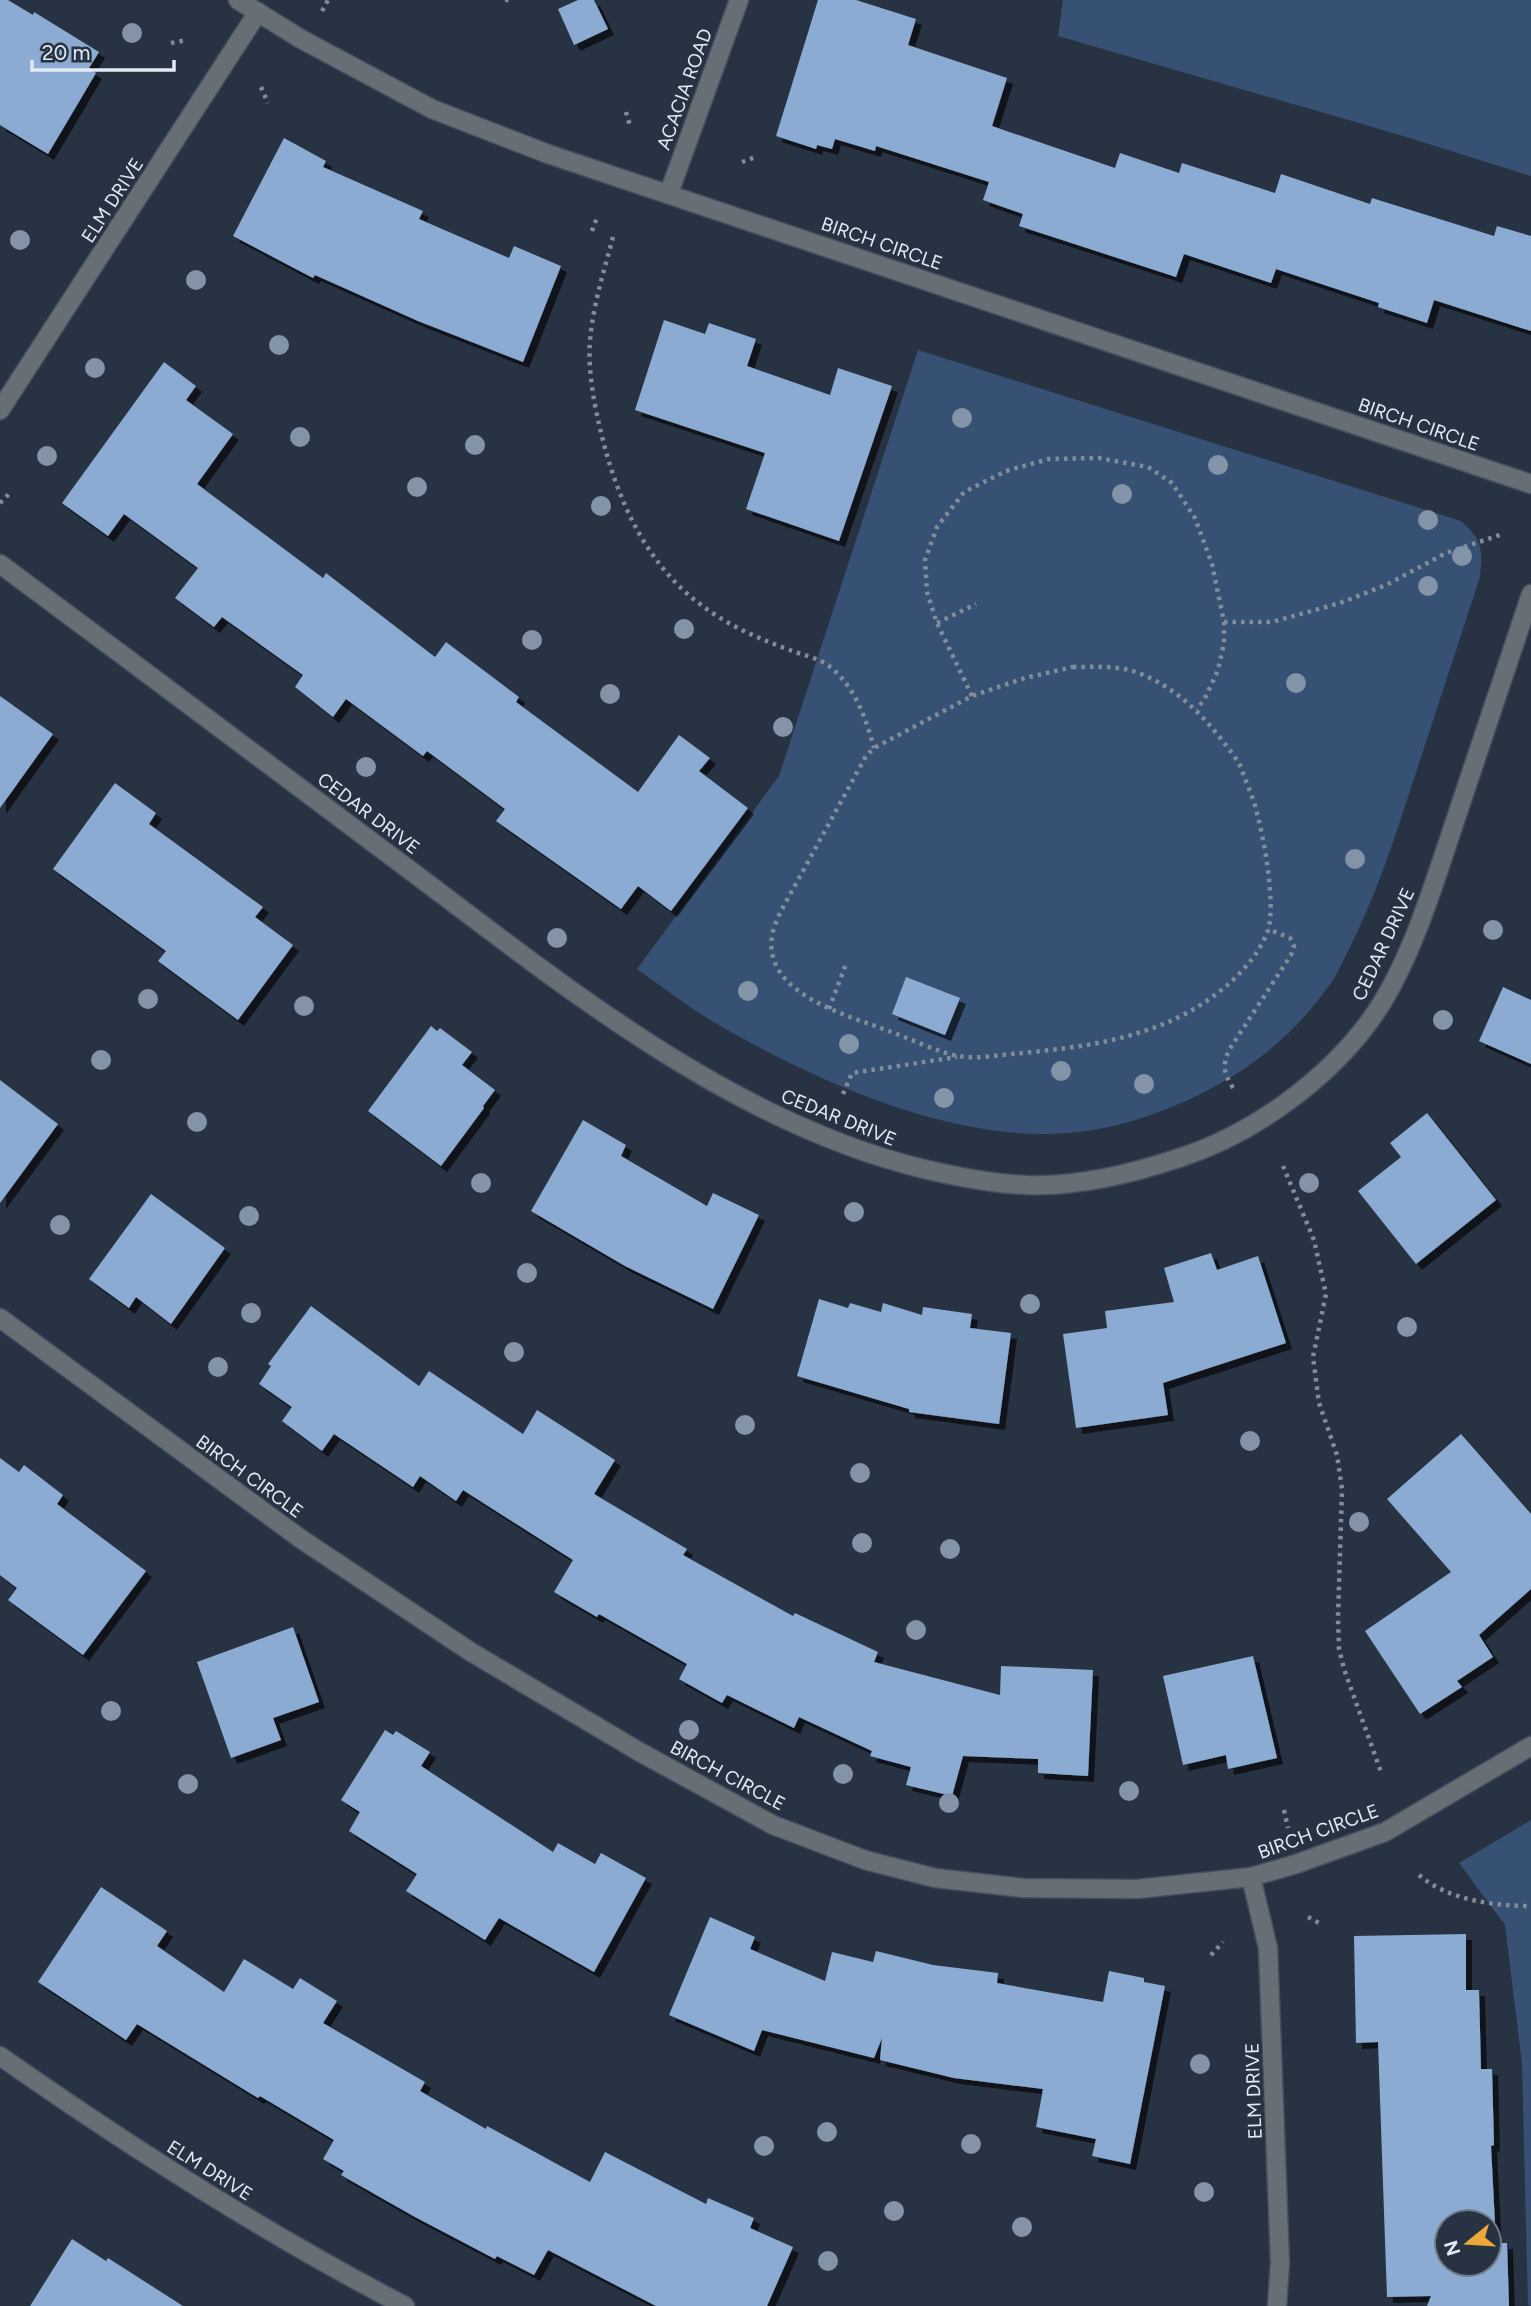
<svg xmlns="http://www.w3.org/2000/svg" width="1531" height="2306" font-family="Figtree,sans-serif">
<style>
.green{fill:#375174}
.building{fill:#8cabd2;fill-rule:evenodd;filter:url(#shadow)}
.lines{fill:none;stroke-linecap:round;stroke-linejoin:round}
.minor-casing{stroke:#454f5e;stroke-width:21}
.path{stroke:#838c99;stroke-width:4.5;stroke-dasharray:3.5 5;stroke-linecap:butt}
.minor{stroke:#686e76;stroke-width:18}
.tree{fill:#8494a8}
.labels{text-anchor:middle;stroke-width:7;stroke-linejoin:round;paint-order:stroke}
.street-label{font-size:19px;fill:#e3eaf4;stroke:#273242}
</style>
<defs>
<filter id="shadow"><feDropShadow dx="6" dy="6" stdDeviation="0" flood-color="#0009"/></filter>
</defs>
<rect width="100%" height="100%" fill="#273242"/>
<g class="green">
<polygon points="1063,0 1531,0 1531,176 1400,135 1058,36"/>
<path d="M918 350 1461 521C1482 540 1483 548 1480 577 1456 650 1432 724 1408 797 1391 850 1373 902 1348 951 1343 961 1338 973 1331 983 1292 1038 1247 1073 1186 1101 1154 1115 1121 1126 1087 1131 964 1149 821 1084 717 1024 689 1008 663 987 637 969L779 776Z"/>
<polygon points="1531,1820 1531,2306 1528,2305 1522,2064 1505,1925 1459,1863"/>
</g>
<g class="building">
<polygon points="0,0 8,0 33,15 34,12 99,52 89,68 96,73 48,154 0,125"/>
<polygon points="578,0 594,0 608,29 574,45 558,9"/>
<polygon points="818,0 856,0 916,19 908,45 1007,78 992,126 1115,168 1120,153 1179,173 1182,163 1275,193 1281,174 1370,204 1372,198 1494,236 1497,226 1531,236 1531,331 1434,300 1427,323 1378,307 1379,303 1276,269 1271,283 1184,254 1176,277 1019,226 1023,214 983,200 989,182 876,146 875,151 835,139 832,149 817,145 816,149 776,136"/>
<polygon points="284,138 326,161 323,167 423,211 419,219 509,258 514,246 561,266 523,362 418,321 315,275 313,278 233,236"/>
<polygon points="664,320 705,334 709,323 756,339 747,366 830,395 838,368 892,386 839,541 746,509 765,453 635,410"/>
<polygon points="164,362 196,386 186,400 233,434 197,484 323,578 326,573 435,657 446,642 519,697 516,702 638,792 679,735 710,758 699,771 748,808 671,911 638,886 621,909 496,821 505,809 427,751 423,756 346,699 333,717 295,687 303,675 222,617 214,627 175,598 198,568 124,514 108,536 62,503"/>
<polygon points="0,696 53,734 0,808"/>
<polygon points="115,783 156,813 149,824 263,907 255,917 293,945 238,1020 158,961 166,951 53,869"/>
<polygon points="906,977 960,998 945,1035 892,1014"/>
<polygon points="1503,987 1531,1000 1531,1064 1479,1041"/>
<polygon points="431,1026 437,1031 440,1028 472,1052 462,1065 495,1090 483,1106 484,1108 441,1166 368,1111"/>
<polygon points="0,1080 58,1124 0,1203"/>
<polygon points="1427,1113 1496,1200 1416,1264 1358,1191 1401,1157 1390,1143"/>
<polygon points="583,1120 626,1145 621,1156 707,1206 713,1193 759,1215 713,1309 625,1266 531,1211"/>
<polygon points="151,1194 225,1248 171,1324 136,1297 129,1308 89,1279"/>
<polygon points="1211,1253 1217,1270 1258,1256 1286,1343 1163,1383 1168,1415 1076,1428 1063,1334 1107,1328 1105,1311 1174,1302 1164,1268"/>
<polygon points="819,1299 848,1308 850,1303 881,1312 883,1303 922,1315 923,1307 972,1314 970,1328 1011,1333 999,1424 909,1412 909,1409 797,1376"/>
<polygon points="311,1306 419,1386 429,1371 523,1434 537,1410 615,1460 594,1494 687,1549 683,1555 793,1616 795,1613 878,1652 874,1662 1000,1695 1001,1666 1093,1670 1088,1776 1038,1773 1038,1759 963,1756 952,1796 906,1785 911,1767 870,1756 872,1751 799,1717 794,1728 727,1695 722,1703 679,1679 687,1664 599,1614 597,1617 554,1592 573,1560 463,1490 456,1501 420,1476 413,1487 334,1434 322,1451 282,1421 292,1407 259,1384 271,1366 268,1364"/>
<polygon points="1461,1434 1531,1514 1531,1589 1479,1635 1493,1657 1457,1681 1462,1687 1420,1714 1365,1631 1451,1572 1387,1499"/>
<polygon points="0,1458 19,1472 24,1465 63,1495 57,1504 146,1571 83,1655 8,1600 17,1588 0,1575"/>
<polygon points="293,1627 319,1702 273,1718 281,1740 231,1758 197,1662"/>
<polygon points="1253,1656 1277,1758 1228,1769 1226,1755 1183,1765 1163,1676"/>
<polygon points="385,1730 393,1735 396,1731 430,1752 421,1766 553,1852 558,1843 595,1864 601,1853 646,1878 594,1972 499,1918 485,1940 406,1891 417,1874 349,1831 360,1812 341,1800"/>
<polygon points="101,1887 167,1931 157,1946 224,1992 244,1959 293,1989 300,1978 337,2001 323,2023 425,2082 420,2091 486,2129 487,2126 590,2182 605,2152 706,2204 708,2198 754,2218 750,2228 793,2247 767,2306 656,2306 548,2250 534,2275 497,2256 495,2259 415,2217 341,2175 344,2171 323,2159 334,2140 260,2096 258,2098 137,2024 126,2040 38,1982"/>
<polygon points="710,1917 755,1937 750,1949 825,1981 832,1952 873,1962 876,1951 933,1965 998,1973 997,1983 1103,2002 1109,1971 1144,1978 1144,1982 1165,1986 1130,2164 1092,2156 1096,2139 1036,2127 1043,2089 954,2078 880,2060 882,2038 874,2058 762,2030 754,2051 669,2015"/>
<path d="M1466 1934V1990H1479L1481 2069H1492L1494 2145 1491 2146 1496 2243H1507L1509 2306H1427L1431 2296 1387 2297 1378 2042 1356 2043 1354 1936ZM1447 2222H1489V2264H1447Z"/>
<polygon points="72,2239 106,2261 108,2258 183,2306 30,2306"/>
</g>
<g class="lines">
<defs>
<g id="minor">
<polyline points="238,0 301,39 432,109 548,154 1531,484"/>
<polyline points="669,193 739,0"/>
<polyline points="0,410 258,12"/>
<path d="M0 564C128 659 255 754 383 850 546 971 723 1121 924 1169 958 1177 992 1184 1027 1185 1079 1187 1131 1174 1179 1158 1254 1134 1332 1077 1376 1012 1410 962 1433 887 1452 830 1478 751 1505 673 1531 594"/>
<polyline points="0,1318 301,1539 471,1652 638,1751 773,1825 865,1860 935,1878 1023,1888 1137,1889 1251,1877 1296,1864 1385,1832 1531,1746"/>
<polyline points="1251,1877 1268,1948 1280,2263 1277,2306"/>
<path d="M0 2056C130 2147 264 2233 405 2306"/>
</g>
</defs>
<use href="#minor" class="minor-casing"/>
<g class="path">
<polyline points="505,0 509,0"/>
<polyline points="322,11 328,0"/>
<polyline points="171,43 187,40"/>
<polyline points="261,87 268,103"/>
<polyline points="626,112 630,126"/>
<polyline points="742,162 756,157"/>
<polyline points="592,231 598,215"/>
<path d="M613 237C604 271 593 305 590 341 588 368 593 398 599 424 616 499 647 571 714 614 738 630 763 640 790 650 802 655 819 658 829 666 855 686 866 719 874 748"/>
<polyline points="0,503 11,492"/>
<polyline points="1224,622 1272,622 1340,603 1386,585 1446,553 1500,535"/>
<polyline points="937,623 976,604"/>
<path d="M1073 667C1095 667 1120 665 1141 674 1176 688 1202 714 1225 744 1231 752 1238 760 1242 770 1246 783 1253 796 1256 810 1264 837 1276 904 1268 930 1262 948 1249 964 1236 977 1178 1034 1098 1046 1022 1053 1002 1054 978 1060 958 1056 940 1053 908 1038 889 1031 847 1015 758 993 773 931 775 924 778 917 781 911L866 756 874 748 972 696 1025 678Z"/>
<polyline points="972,696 937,623 927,592 925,560 937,527 964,492 1006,471 1049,459 1099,458 1148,467 1172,483 1195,518 1212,564 1224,622 1224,643 1218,670 1206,696 1197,710"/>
<polyline points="829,1009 846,964"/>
<path d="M1233 1088C1224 1073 1222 1067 1229 1050L1291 955 1294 946 1290 938 1268 929"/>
<polyline points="843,1094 852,1073 957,1057"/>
<polyline points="1283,1166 1314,1240 1326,1294 1313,1357 1319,1403 1337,1455 1342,1489 1338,1617 1339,1649 1344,1669 1381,1772"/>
<polyline points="1284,1810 1288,1828"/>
<path d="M1419 1875C1448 1900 1494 1906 1531 1906"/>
<polyline points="1308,1917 1321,1924"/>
<polyline points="1211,1955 1223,1942"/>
</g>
<use href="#minor" class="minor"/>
</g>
<g class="tree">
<circle cx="132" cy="33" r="10"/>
<circle cx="20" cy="240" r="10"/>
<circle cx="196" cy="280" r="10"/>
<circle cx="279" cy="345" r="10"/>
<circle cx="95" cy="368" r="10"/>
<circle cx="962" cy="418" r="10"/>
<circle cx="300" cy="437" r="10"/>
<circle cx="475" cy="445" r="10"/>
<circle cx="47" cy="456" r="10"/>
<circle cx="1218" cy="465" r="10"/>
<circle cx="417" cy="487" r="10"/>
<circle cx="1122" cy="494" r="10"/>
<circle cx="601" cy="506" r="10"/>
<circle cx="1428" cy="520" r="10"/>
<circle cx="1462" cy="556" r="10"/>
<circle cx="1428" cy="586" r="10"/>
<circle cx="684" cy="629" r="10"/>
<circle cx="532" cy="640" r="10"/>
<circle cx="1296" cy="683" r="10"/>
<circle cx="610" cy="694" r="10"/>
<circle cx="783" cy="727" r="10"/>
<circle cx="366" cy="767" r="10"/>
<circle cx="1355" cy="859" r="10"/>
<circle cx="1493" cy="930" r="10"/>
<circle cx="557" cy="938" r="10"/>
<circle cx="748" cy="991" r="10"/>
<circle cx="148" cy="999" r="10"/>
<circle cx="304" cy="1006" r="10"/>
<circle cx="1443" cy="1020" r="10"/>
<circle cx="849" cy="1044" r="10"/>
<circle cx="101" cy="1060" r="10"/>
<circle cx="1061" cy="1071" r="10"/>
<circle cx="1144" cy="1084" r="10"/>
<circle cx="944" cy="1098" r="10"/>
<circle cx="197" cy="1122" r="10"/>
<circle cx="481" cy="1183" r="10"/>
<circle cx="1309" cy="1183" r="10"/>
<circle cx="854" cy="1212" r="10"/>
<circle cx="249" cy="1216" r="10"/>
<circle cx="60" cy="1225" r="10"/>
<circle cx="527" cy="1273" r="10"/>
<circle cx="1030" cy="1304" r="10"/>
<circle cx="251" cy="1313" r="10"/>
<circle cx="1407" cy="1327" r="10"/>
<circle cx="514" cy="1352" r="10"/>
<circle cx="218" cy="1367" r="10"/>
<circle cx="745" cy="1425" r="10"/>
<circle cx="1250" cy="1441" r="10"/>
<circle cx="860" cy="1473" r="10"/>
<circle cx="1359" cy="1522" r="10"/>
<circle cx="862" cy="1543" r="10"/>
<circle cx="950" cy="1549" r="10"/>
<circle cx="916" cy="1630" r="10"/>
<circle cx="111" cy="1711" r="10"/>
<circle cx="689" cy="1730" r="10"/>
<circle cx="843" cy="1774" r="10"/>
<circle cx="188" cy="1784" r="10"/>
<circle cx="1129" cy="1791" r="10"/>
<circle cx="949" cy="1803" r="10"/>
<circle cx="1200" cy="2064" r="10"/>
<circle cx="827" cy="2132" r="10"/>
<circle cx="971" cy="2144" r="10"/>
<circle cx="764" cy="2146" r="10"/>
<circle cx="1204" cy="2192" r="10"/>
<circle cx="894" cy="2211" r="10"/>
<circle cx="1022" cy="2227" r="10"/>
<circle cx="828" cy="2261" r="10"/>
</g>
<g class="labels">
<g class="street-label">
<text transform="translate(684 89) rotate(-70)" y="7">ACACIA ROAD</text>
<text transform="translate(112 200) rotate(-57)" y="7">ELM DRIVE</text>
<text transform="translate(882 243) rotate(19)" y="7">BIRCH CIRCLE</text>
<text transform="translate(1419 424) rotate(19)" y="7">BIRCH CIRCLE</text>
<text transform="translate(369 813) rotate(37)" y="7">CEDAR DRIVE</text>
<text transform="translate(1383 944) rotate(-65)" y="7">CEDAR DRIVE</text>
<text transform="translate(839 1117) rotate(22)" y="7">CEDAR DRIVE</text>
<text transform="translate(250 1476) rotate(36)" y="7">BIRCH CIRCLE</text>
<text transform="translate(728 1775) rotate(28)" y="7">BIRCH CIRCLE</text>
<text transform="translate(1318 1831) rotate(-20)" y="7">BIRCH CIRCLE</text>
<text transform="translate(1253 2091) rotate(-92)" y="7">ELM DRIVE</text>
<text transform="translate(210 2170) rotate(32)" y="7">ELM DRIVE</text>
</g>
</g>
<g transform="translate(1468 2243) rotate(252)"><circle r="33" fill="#273242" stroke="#727c89" stroke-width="2"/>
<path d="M0-5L12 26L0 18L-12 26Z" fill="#eca93a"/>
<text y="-10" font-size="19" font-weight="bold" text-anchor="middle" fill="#e3eaf4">N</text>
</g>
<path d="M32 60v10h142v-10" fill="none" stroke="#e3eaf4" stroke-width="3.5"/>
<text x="42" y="60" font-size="21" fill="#e3eaf4" stroke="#273242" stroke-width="5" paint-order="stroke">20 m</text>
</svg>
